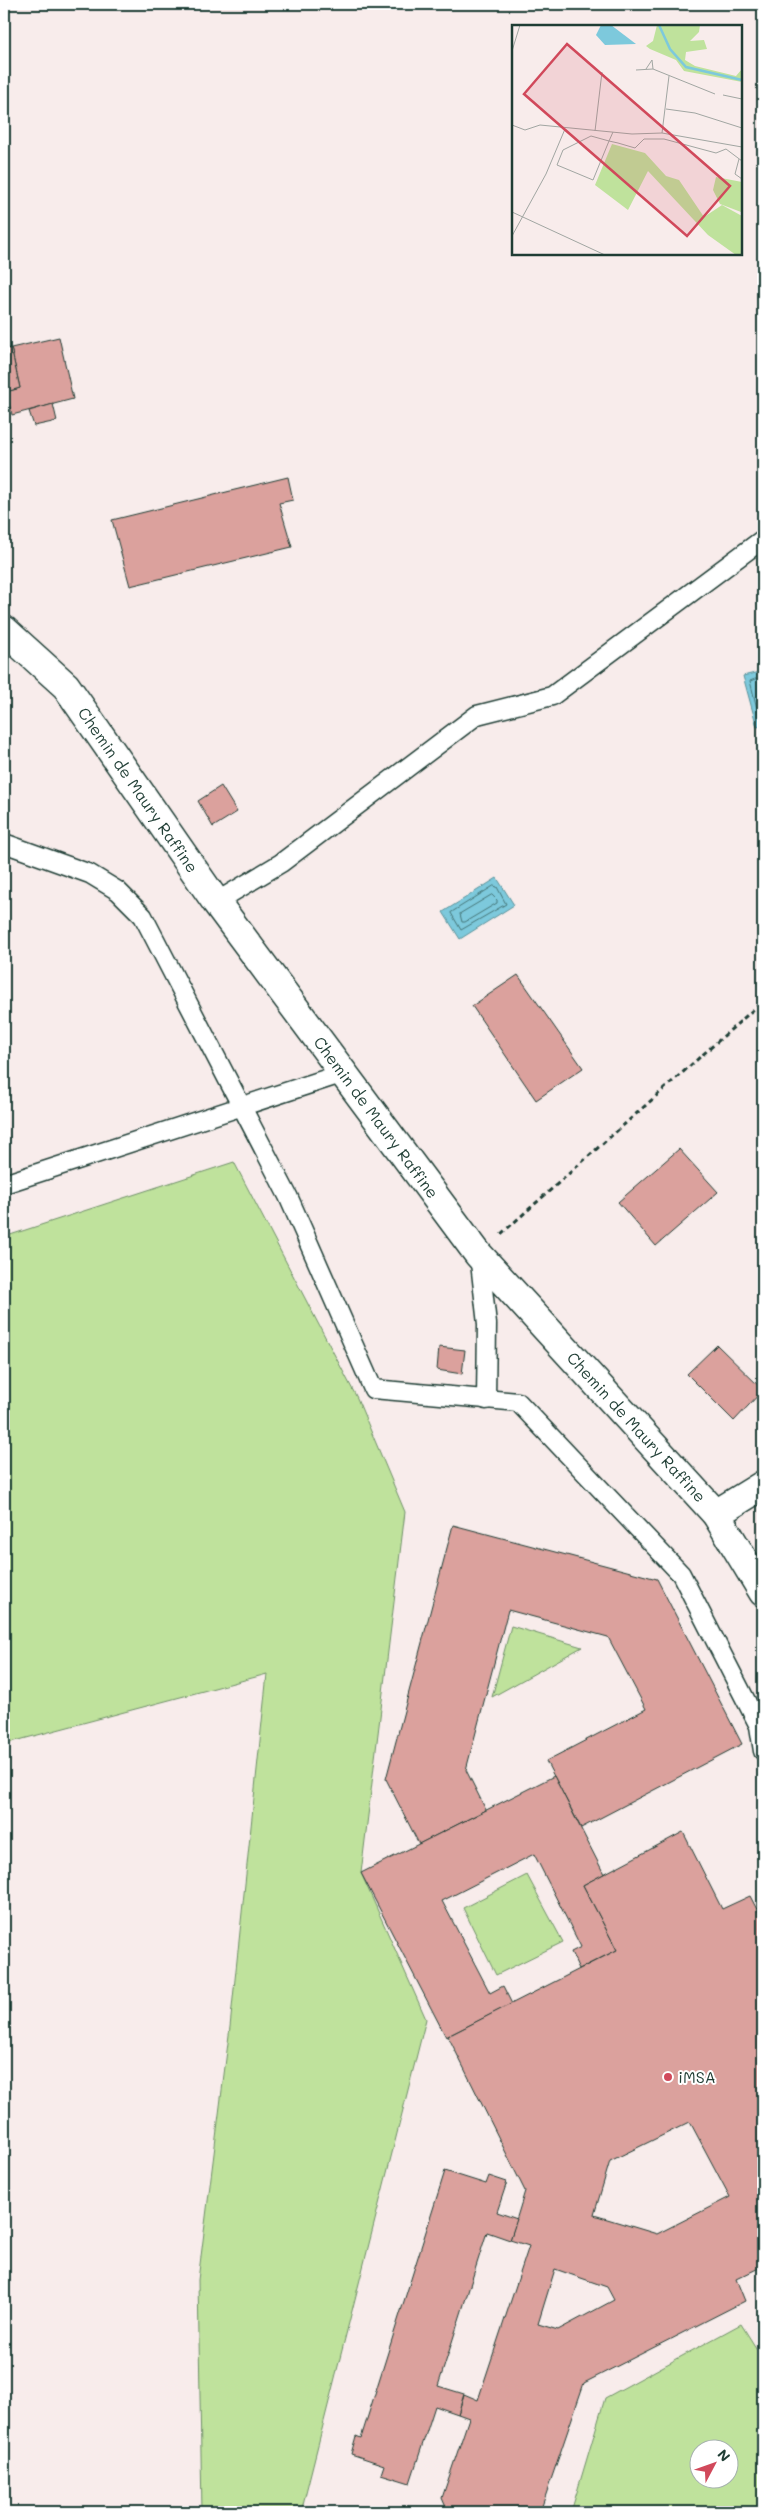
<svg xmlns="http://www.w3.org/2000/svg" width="767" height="2516" font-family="Mali,sans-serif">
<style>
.green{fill:#bfe29c;stroke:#6f9068;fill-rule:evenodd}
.water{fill:#7dc9dc;stroke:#579199}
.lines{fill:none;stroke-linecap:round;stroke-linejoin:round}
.shore{stroke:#457577;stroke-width:1}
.building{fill:#dba19d;stroke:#1f3d34;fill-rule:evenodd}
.lane-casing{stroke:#1f3d34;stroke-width:21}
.street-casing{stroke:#1f3d34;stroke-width:31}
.path{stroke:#1f3d34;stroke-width:3;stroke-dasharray:5 4;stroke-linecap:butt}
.lane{stroke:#fff;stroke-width:18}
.street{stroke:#fff;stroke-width:28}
.poi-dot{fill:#d1495b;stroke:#fff;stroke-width:2}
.labels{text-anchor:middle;stroke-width:4;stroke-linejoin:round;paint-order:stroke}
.street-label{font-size:16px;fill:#1f3d34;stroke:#fff}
.poi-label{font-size:16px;fill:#1f3d34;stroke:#fff;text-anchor:start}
.inset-river{fill:none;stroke:#7dc9dc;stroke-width:2.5}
.inset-road{fill:none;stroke:#a1a6a2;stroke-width:1}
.view{fill:#d1495b;fill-opacity:0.15;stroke:#d1495b;stroke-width:2.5}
.inset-edge{fill:none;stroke:#1f3d34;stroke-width:2.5}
</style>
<rect width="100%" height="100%" fill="#f8eceb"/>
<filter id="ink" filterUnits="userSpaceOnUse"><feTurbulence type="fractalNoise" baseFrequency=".02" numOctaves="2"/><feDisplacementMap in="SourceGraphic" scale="10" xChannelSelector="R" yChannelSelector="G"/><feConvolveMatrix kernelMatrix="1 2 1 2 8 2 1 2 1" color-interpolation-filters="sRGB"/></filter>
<g filter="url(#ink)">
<g class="green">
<polygon points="234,1162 357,1398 405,1512 361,1873 426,2019 301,2512 202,2512 198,2280 230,2027 267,1674 4,1744 4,1237"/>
<polygon points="511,1626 582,1647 492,1697"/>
<polygon points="527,1875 563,1942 496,1975 463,1908"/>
<path d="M741 2324 763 2359V2512H571L605 2398ZM700 2448H730V2478H700Z"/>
</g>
<g class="water">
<polygon points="763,671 763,726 757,727 743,676"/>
<polygon points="497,878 514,905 460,939 443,912"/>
</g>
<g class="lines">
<g class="shore">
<polyline points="763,676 750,681 760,720 763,721"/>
<polygon points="494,886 497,887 506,904 461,930 451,913"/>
<polygon points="492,895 497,900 497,903 465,922 462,922 460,914"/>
</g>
</g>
<g class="building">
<polygon points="59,337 73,399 12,415 6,392 20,388 11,348"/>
<polygon points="11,348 20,388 6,392 4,381 4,350"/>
<polygon points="53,404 57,421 34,426 29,411"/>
<polygon points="288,477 293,500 279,503 292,547 130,586 112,520"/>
<polygon points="221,786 237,812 213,827 198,801"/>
<polygon points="518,975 583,1068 536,1100 472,1006"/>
<polygon points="679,1149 718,1192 656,1246 618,1202"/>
<polygon points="717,1345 763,1390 734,1421 687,1374"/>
<polygon points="439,1347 465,1350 462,1374 437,1370"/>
<polygon points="453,1525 657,1579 742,1744 581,1828 546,1761 646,1709 608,1637 508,1610 466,1770 486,1810 419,1844 386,1779"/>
<polygon points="554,1776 604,1874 583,1885 617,1950 579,1969 571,1952 581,1947 534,1854 442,1901 490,1993 503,1986 512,2004 446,2037 361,1873"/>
<path d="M683 1832 722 1909 750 1896 763 1921V2266L736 2279 745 2301 584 2383 540 2512H448L442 2498 469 2418 458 2414 464 2394 478 2400 529 2246 510 2240 525 2191 448 2036 617 1950 583 1885ZM690 2122 730 2197 657 2234 594 2215 610 2161ZM555 2269 607 2287 614 2300 558 2330 538 2324Z"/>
<polygon points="445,2171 486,2184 489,2176 507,2182 497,2212 517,2219 510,2240 487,2232 438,2386 464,2394 458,2414 435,2406 410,2483 381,2474 384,2465 351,2454 356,2436 361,2438"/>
</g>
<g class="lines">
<defs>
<g id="lane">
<polyline points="4,843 90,874 118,891 143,916 288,1196 373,1389 518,1402 681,1574 759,1726 763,1751"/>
<polyline points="216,902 281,863 477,715 552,696 763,539"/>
<polyline points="4,1184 344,1073"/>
<polyline points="479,1254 487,1324 486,1400"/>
</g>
<g id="street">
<path id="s1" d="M4 630 66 686 216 902 478 1254 716 1514 763 1592"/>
<polyline points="716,1514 763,1485"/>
</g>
</defs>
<use href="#lane" class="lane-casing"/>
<use href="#street" class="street-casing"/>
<polyline class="path" points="501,1234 763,1001"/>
<use href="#lane" class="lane"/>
<use href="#street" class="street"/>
</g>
</g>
<circle class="poi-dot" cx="668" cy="2077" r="5"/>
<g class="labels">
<g class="street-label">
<text dy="6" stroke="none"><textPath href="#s1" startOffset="210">Chemin de Maury Raffine</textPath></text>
<text dy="6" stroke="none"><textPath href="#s1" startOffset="615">Chemin de Maury Raffine</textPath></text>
<text dy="6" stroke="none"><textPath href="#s1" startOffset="1020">Chemin de Maury Raffine</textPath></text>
</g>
<g class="poi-label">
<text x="678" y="2083">iMSA</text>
</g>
</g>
<g transform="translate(512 25)">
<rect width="230" height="230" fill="#f8eceb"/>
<path d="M145 0H188L187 7 178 16 192 15 195 24 174 27 173 35 183 41 224 51 230 44V57L172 46 164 35 138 24 134 21 141 16ZM100 119 133 128 154 151 167 155 192 192 210 180 230 191V230H224L196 210 136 146 116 185 83 160ZM204 152 230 157 229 187 208 179 201 165Z" fill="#bfe29c"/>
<path d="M89 0H99L124 19 93 20 84 10Z" fill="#7dc9dc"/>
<path class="inset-river" d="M147 0 158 24 174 42 230 55"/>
<path class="inset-road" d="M0 26 8 0M134 44 140 35 141 44M124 45 141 44 203 69M211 70 230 74M154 84 183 88 230 103M0 100 13 105 28 100 120 109 150 108 230 122M83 106 90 47M101 107 97 116 81 155 45 140 51 125 79 111 97 116 106 118 123 123 132 114H152L204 128 214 124 230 136M150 108 157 51M227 134 223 149 230 154M0 187 93 230M0 211 34 149 53 104"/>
<path class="view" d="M55 19 218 161 175 211 12 69Z"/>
<rect width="230" height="230" class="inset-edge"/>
</g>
<rect width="767" height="2516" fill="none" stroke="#fff" stroke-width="20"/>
<rect x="10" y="10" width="747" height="2496" fill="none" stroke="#1f3d34" stroke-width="2" filter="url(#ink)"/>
<g transform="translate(714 2464) rotate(49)"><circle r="24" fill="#ffffff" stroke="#a5b1ae"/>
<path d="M0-4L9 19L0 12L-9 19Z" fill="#d1495b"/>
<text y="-8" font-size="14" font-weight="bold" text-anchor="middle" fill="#1f3d34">N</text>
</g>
</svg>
